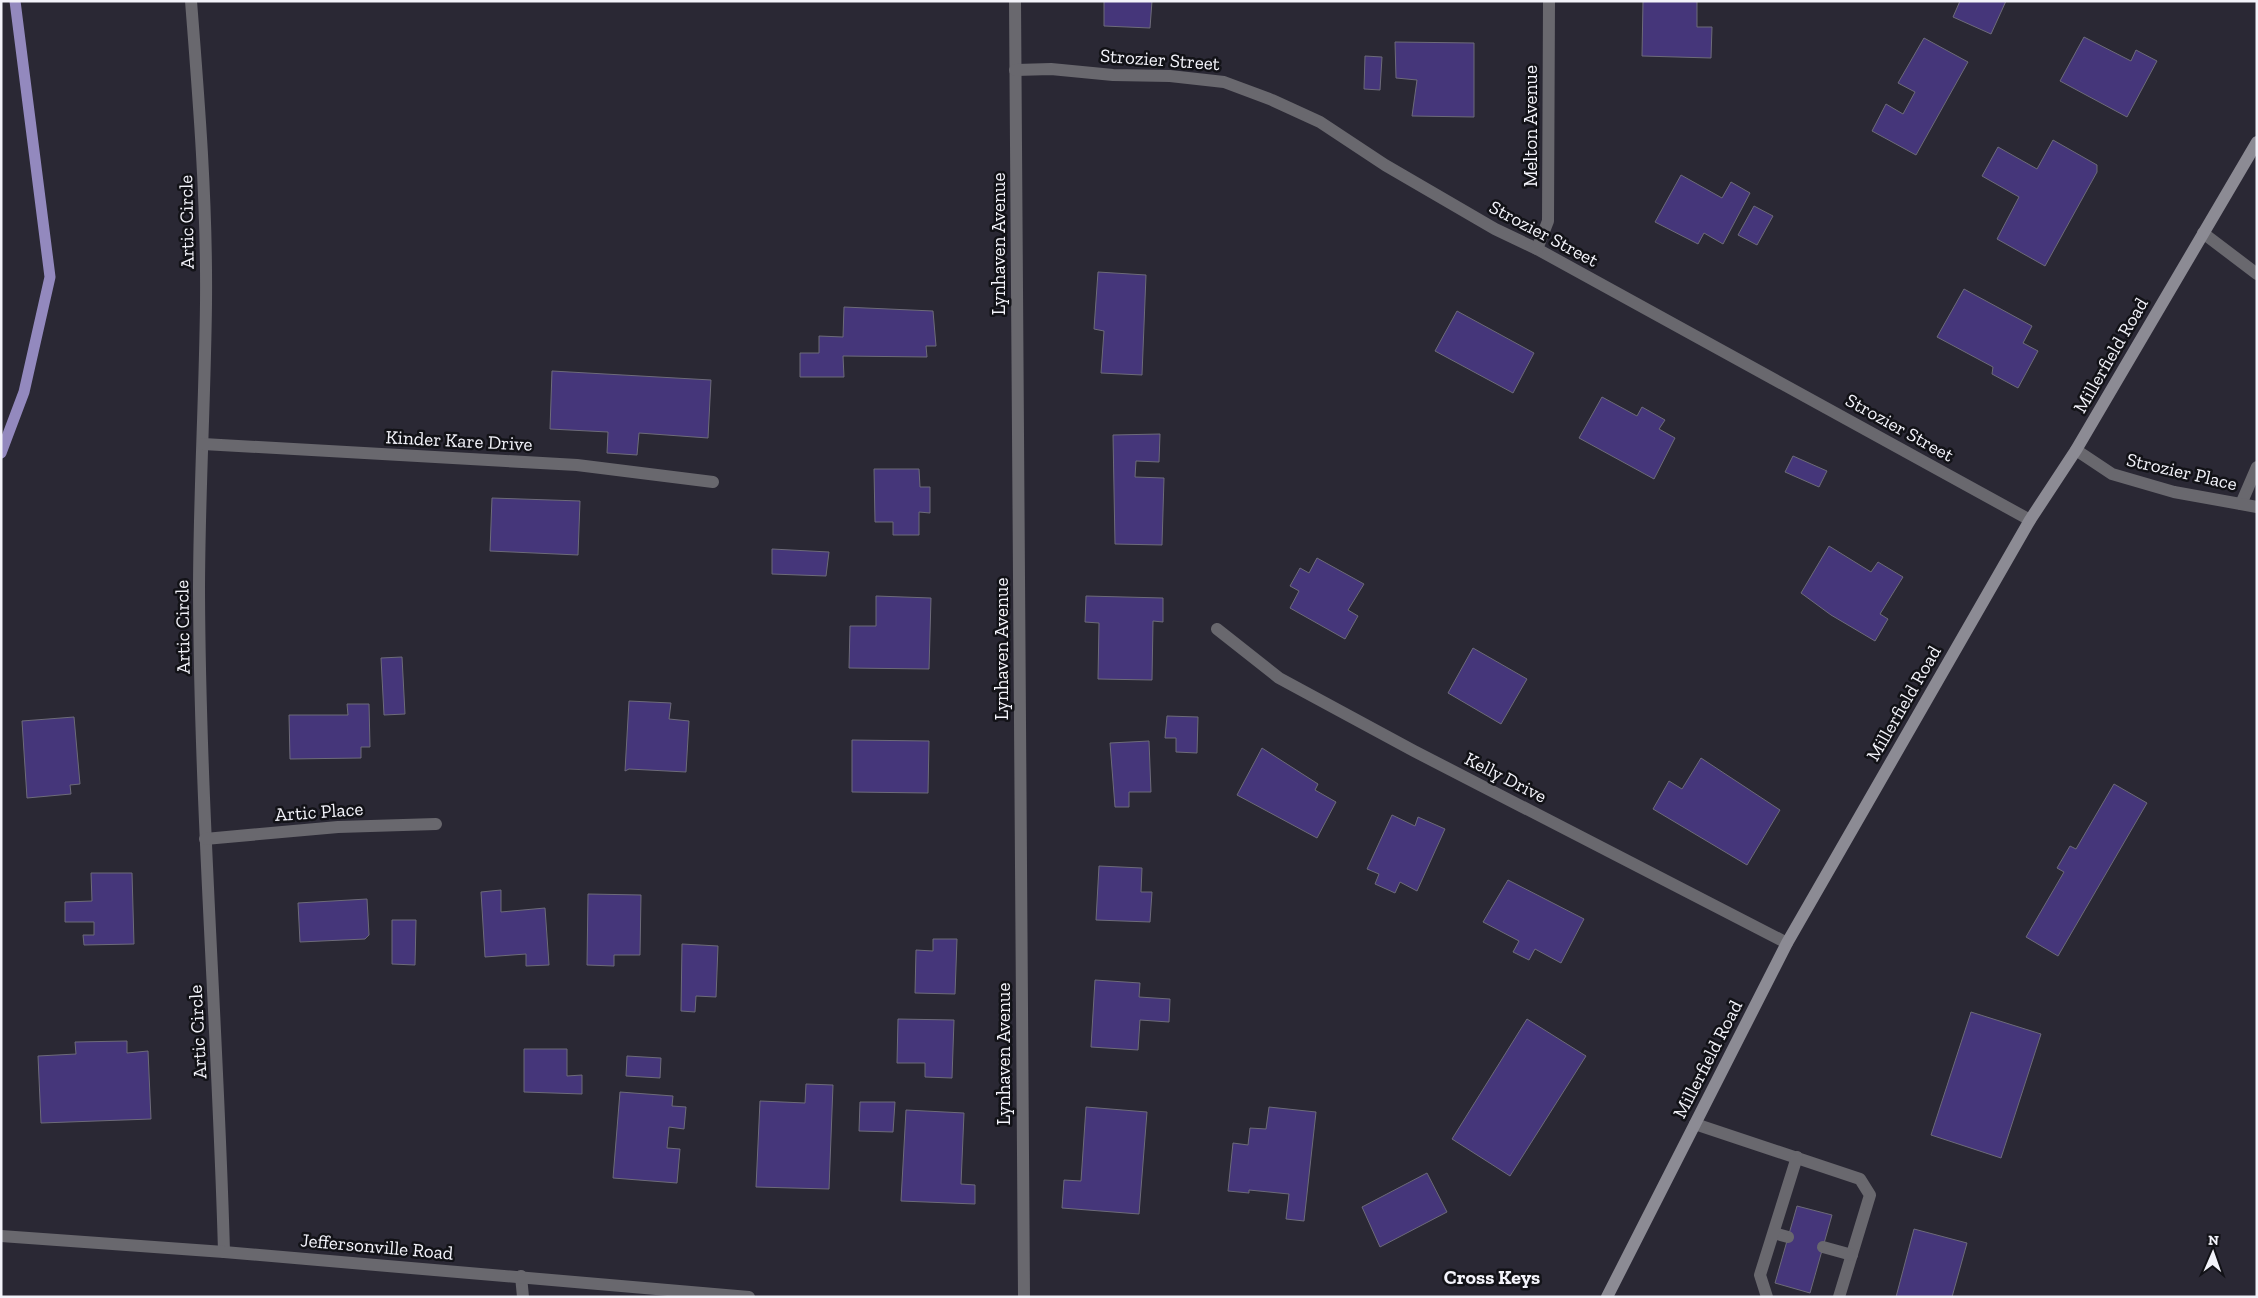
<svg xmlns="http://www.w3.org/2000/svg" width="2258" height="1298" font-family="'Zilla Slab',serif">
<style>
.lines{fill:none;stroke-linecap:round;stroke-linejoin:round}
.stream{stroke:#9389be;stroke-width:11}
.building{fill:#45367a;stroke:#6d6b79}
.service{stroke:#69686e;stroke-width:12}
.minor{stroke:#69686e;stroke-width:12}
.tertiary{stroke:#69686e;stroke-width:12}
.secondary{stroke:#8c8b94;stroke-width:12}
.labels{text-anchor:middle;stroke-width:5;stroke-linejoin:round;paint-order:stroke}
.street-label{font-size:19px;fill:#f3f3fa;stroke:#121217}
.neighbourhood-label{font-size:20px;font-weight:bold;fill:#f3f3fa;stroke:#121217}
</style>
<rect width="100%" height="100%" fill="#2a2834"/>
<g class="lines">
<polyline class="stream" points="1,453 24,392 50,277 15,1"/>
</g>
<g class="building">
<polygon points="1104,1 1152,1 1150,28 1104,26"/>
<polygon points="1643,1 1697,1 1697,27 1712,27 1711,58 1642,56"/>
<polygon points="1960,1 2006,1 1991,34 1953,17"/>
<polygon points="2084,37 2131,61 2136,50 2157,61 2127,117 2060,81"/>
<polygon points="1924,38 1968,62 1916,155 1872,131 1886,104 1903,114 1915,92 1898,83"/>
<polygon points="1395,42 1474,43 1474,117 1412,116 1417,80 1396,78"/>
<polygon points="1365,56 1382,57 1380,90 1364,89"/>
<polygon points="2053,140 2097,165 2097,172 2045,266 1997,239 2019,197 1982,176 1998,147 2037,169"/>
<polygon points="1681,175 1722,198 1731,182 1750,193 1723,244 1704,233 1698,244 1655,222"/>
<polygon points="1754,206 1773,216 1757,245 1738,235"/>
<polygon points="1098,272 1146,275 1142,375 1101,373 1104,331 1094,329"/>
<polygon points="1964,289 2032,326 2023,343 2038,351 2018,388 1992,374 1993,367 1937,337"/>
<polygon points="844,307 933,311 936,346 926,346 927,357 843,356 844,377 800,377 800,353 819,353 819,336 843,337"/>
<polygon points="1457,311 1534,353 1513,393 1435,351"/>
<polygon points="552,371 711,380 708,438 639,433 637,455 607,453 608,432 550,429"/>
<polygon points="1602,397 1637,416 1642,407 1665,420 1659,429 1675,438 1654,479 1579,438"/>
<polygon points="1160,434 1159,462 1136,461 1135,477 1164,478 1162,545 1115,544 1113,435"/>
<polygon points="1793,456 1827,471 1819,487 1785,472"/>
<polygon points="874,469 919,469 920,487 930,487 930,513 919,512 919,535 893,535 893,522 875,522"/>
<polygon points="492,498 580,501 578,555 490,551"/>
<polygon points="1829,546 1871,572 1878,562 1903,577 1880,614 1888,619 1875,641 1831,615 1801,593"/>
<polygon points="772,549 829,552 826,576 772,574"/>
<polygon points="1317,558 1364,584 1348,610 1358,616 1345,639 1290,608 1299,591 1290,586 1300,568 1309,573"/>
<polygon points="876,596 931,598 929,669 849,668 850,626 876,626"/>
<polygon points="1086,596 1163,598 1163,622 1153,621 1152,680 1098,679 1099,623 1085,622"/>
<polygon points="1473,648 1527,679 1501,724 1448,693"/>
<polygon points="402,657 405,714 384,715 381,658"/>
<polygon points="629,701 671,703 669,719 689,721 686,772 629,769 625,771"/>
<polygon points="347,704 369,704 370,747 361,747 361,758 290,759 289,715 348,715"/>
<polygon points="1167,716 1198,717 1197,753 1176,752 1176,738 1165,738"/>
<polygon points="74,717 80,784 70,785 71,794 27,798 22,721"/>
<polygon points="852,740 929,741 928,793 852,792"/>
<polygon points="1149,741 1151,792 1129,792 1129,807 1115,807 1110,743"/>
<polygon points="1262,748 1318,784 1315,790 1336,802 1317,838 1237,795"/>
<polygon points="1701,758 1780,810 1747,865 1653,809 1669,781 1682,789"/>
<polygon points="2114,784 2147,803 2058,956 2026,937 2064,872 2057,868 2070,846 2076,849"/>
<polygon points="1392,815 1415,826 1418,817 1445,829 1417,891 1400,882 1395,893 1375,884 1379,874 1367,869"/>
<polygon points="1099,866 1142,868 1141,892 1152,892 1150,922 1096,920"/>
<polygon points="91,873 132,873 134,944 84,945 83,935 94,935 94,922 65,922 65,902 92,901"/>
<polygon points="1508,880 1584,919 1561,963 1535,949 1529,960 1513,952 1519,941 1483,922"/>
<polygon points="501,890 501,912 545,908 549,965 526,966 526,954 485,957 481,892"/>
<polygon points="588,894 641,895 640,955 614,955 614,966 587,965"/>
<polygon points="367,899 369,935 365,939 300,942 298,903"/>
<polygon points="392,920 416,920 415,965 392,964"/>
<polygon points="933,939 957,939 955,994 915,993 916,950 933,951"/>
<polygon points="682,944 718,946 716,997 696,996 695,1012 681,1011"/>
<polygon points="1095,980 1140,983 1139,997 1170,999 1169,1022 1140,1020 1138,1050 1091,1047"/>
<polygon points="1971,1012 2041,1034 2001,1158 1931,1135"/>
<polygon points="898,1019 954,1020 952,1078 925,1077 925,1063 897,1063"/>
<polygon points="1527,1019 1586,1056 1510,1176 1452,1139"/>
<polygon points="127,1041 127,1053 148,1051 151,1119 41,1123 38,1056 76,1054 75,1042"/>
<polygon points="524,1049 567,1049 567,1076 582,1075 582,1094 524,1092"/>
<polygon points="627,1056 661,1058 660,1078 626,1076"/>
<polygon points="806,1084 833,1085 829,1189 756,1187 760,1101 805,1103"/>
<polygon points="620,1092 673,1096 672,1106 686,1107 684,1129 669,1127 667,1148 680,1149 677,1183 613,1178"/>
<polygon points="860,1102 895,1102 893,1132 859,1131"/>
<polygon points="1086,1107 1147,1112 1139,1214 1062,1208 1064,1180 1081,1181"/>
<polygon points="1269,1107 1316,1112 1304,1221 1286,1219 1289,1194 1249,1190 1249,1193 1228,1191 1233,1143 1248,1145 1250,1128 1266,1129"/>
<polygon points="906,1110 964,1113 961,1184 975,1185 975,1204 901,1201"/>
<polygon points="1427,1173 1447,1212 1380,1247 1362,1207"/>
<polygon points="1797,1206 1832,1215 1810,1293 1775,1283"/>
<polygon points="1914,1229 1967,1243 1952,1297 1896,1297"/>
</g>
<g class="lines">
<g class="service">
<polyline points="2203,233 2257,274"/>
<polyline points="2241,504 2257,467"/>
<polyline points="1695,1124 1860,1179 1870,1195 1839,1297"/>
<polyline points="1774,1233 1788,1237"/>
<polyline points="1823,1247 1852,1255"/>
<polyline points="1767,1297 1760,1275 1797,1157"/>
</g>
<g class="minor">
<path d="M191 1C199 102 207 202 206 303 205 399 199 496 199 592 200 812 218 1032 224 1252"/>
<polyline points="1015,1 1024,1297"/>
<polyline points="1015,70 1051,69 1113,75 1170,76 1224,82 1272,100 1320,122 1385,165 1495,229 1537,249 2030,520"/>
<polyline points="1537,249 1548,221 1549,1"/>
<polyline points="203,444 577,465 713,482"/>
<polyline points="2076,450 2112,474 2174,492 2257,507"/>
<polyline points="1217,629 1279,678 1414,751 1787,943"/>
<polyline points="205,839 338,827 436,824"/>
<polyline points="521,1276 523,1297"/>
</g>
<polyline class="tertiary" points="1,1236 224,1252 749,1297"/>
<polyline class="secondary" points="1607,1297 1787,943 2030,520 2076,450 2257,142"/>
</g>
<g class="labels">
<g class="street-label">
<text transform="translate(1160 59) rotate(4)" y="7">Strozier Street</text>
<text transform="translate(1530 126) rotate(-90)" y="7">Melton Avenue</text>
<text transform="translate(186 222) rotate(-91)" y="7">Artic Circle</text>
<text transform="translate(1544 233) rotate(28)" y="7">Strozier Street</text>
<text transform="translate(998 244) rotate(-90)" y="7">Lynhaven Avenue</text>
<text transform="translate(2110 355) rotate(-60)" y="7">Millerfield Road</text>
<text transform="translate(1900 427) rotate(29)" y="7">Strozier Street</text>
<text transform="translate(459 440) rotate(3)" y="7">Kinder Kare Drive</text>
<text transform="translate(2182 471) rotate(13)" y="7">Strozier Place</text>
<text transform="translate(182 627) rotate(-91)" y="7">Artic Circle</text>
<text transform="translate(1001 649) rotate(-90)" y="7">Lynhaven Avenue</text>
<text transform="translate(1903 703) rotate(-60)" y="7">Millerfield Road</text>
<text transform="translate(1506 777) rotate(27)" y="7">Kelly Drive</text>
<text transform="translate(319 811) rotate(-4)" y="7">Artic Place</text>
<text transform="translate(197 1032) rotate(-93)" y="7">Artic Circle</text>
<text transform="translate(1003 1054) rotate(-90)" y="7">Lynhaven Avenue</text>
<text transform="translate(1707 1059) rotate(-63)" y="7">Millerfield Road</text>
<text transform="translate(377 1246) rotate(5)" y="7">Jeffersonville Road</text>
</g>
<g class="neighbourhood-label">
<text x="1492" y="1284">Cross Keys</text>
</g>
</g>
<rect width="2258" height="1298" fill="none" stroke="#f3f3fa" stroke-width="5"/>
<g transform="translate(2213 1253) rotate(2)" stroke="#121217" stroke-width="4" paint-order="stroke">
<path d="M0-4L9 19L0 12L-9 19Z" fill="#f3f3fa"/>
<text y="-8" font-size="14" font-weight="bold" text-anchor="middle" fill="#f3f3fa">N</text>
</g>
</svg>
